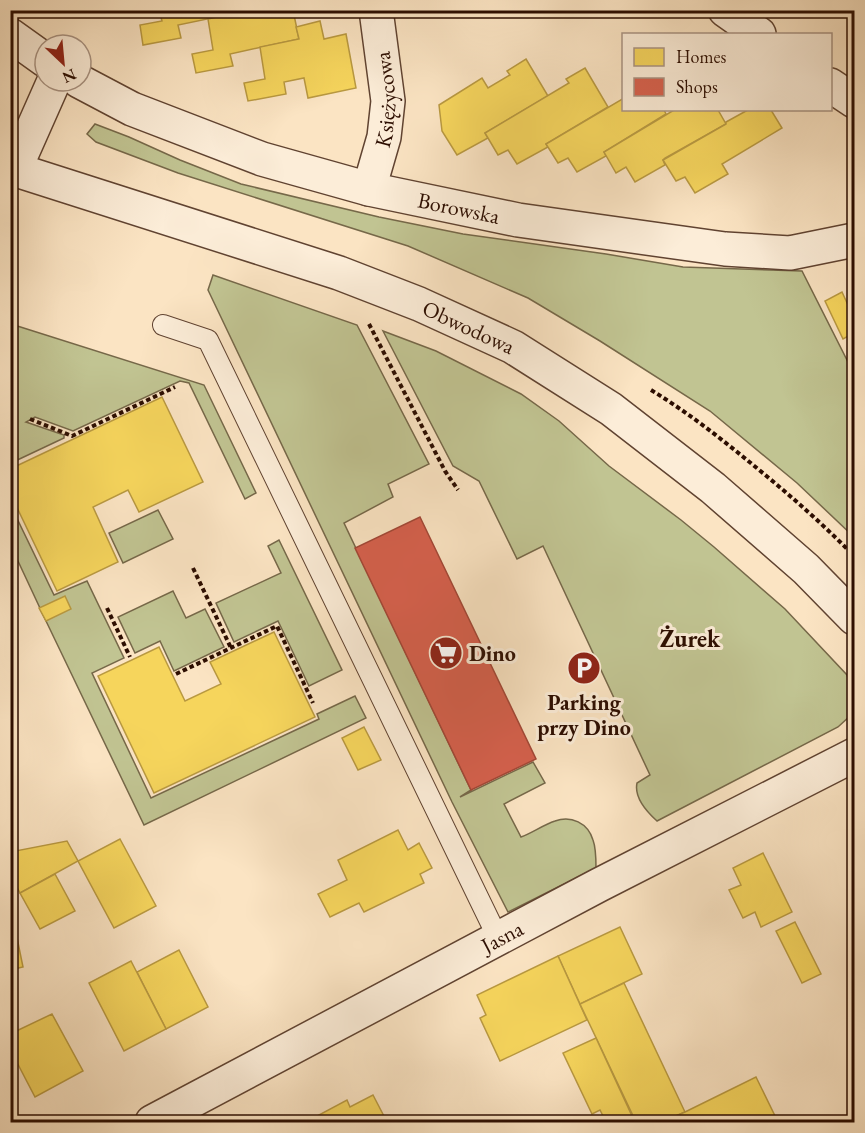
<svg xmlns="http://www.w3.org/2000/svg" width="865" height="1133" font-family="'EB Garamond',serif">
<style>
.green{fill:#c1c492;stroke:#766849;stroke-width:1.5}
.homes{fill:#f6d55c;stroke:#b99940;stroke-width:1.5}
.shops{fill:#d6604d;stroke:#a34736;stroke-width:1.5}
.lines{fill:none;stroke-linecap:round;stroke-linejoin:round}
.service-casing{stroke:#604331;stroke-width:22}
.minor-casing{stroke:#604331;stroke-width:36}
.tertiary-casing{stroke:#604331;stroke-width:36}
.path{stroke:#2c0d00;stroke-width:4;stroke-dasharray:4.5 3;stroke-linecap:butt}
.service{stroke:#fcedd8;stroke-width:20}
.minor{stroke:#fcedd8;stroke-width:33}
.tertiary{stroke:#fcedd8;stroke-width:33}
.labels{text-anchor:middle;stroke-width:6;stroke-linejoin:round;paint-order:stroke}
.street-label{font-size:22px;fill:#2c0d00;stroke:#fcedd8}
.poi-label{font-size:22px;font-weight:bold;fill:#2c0d00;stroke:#fcedd8;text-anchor:start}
.neighbourhood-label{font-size:24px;font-weight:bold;fill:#2c0d00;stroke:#fcedd8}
</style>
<rect width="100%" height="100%" fill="#fbe4c3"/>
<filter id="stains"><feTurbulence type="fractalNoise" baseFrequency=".00333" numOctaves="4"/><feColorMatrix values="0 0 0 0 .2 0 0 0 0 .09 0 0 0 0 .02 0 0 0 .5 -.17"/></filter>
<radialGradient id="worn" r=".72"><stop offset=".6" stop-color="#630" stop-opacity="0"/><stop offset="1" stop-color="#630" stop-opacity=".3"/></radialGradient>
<g class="green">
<polygon points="95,124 129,137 180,160 241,184 379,217 463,234 606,254 683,267 802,271 854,374 854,537 797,483 710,411 600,341 528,298 408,246 178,173 96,142 87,134"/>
<path d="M213 275 357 325 429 464 388 484 393 497 344 523 471 790 460 797 533 762 545 783 504 804 521 837C532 833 543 825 555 821 571 815 588 823 593 840 596 848 596 859 596 868L508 912 452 802 208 290Z"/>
<polygon points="11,324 204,385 256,493 245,499 189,383 180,381 73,431 35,417 26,422 64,435 64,438 11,463"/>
<path d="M383 331 436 351 521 394 559 421 609 466 681 520 714 547 785 609 847 675 854 694V698L851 715 838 727 657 821C647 812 634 797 637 783L650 775 543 546 517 559 479 481 453 466Z"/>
<polygon points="10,504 54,595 87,581 124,658 92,673 151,798 319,719 317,714 355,696 366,718 144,825 46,621 11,546"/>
<polygon points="158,510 173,539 123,563 109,533"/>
<polygon points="279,540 342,670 309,686 278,621 234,642 216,603 281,573 268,546"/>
<polygon points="173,591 186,618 205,609 224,647 174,671 160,641 135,653 118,617"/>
</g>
<g class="homes">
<polygon points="90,10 122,10 91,16"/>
<polygon points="159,10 246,10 246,11 178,25 181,38 143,45 140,25 162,21"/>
<polygon points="293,10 299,39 230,54 233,66 196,73 192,54 213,50 208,19 246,10"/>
<polygon points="809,10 838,10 838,12 810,15"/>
<polygon points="320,21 324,39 346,34 356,88 308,98 304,78 284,82 286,94 248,101 244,83 265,79 260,47 299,39 296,27"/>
<polygon points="526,59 548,96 485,133 488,138 457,155 442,131 439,105 482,78 488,88 510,75 507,71"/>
<polygon points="585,68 608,107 546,144 548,147 517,164 508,150 498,155 485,133 569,83 566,79"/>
<polygon points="624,98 624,110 664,110 666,114 604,152 606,156 577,172 568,158 558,163 546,144"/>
<polygon points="674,110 718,110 726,124 665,158 663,160 665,165 635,182 626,167 616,173 604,152"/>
<polygon points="745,110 771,110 782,128 722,164 728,174 695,193 685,177 676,181 663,160 726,124 726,122 746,111"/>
<polygon points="842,292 854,318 854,333 843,339 825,301"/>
<polygon points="162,397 203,482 139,512 128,490 93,507 118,562 57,591 10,493 10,469"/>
<polygon points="65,596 71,609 46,621 39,608"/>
<polygon points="274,632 315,717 154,793 98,676 159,647 185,701 221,684 210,662"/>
<polygon points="364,727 381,760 358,770 342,738"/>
<polygon points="398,830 408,850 419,843 432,868 420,874 424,883 364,912 359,903 330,917 318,894 347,880 338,860"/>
<polygon points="120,839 156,906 114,928 78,861"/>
<polygon points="67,841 78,861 20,893 10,874 10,852"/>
<polygon points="763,853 792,912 761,927 755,912 743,918 729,890 741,885 733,868"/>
<polygon points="55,874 75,911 40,929 20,893"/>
<polygon points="795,922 821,974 802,983 776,931"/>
<polygon points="620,927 642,974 580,1004 558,956"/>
<polygon points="15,928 23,967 10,970 10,929"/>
<polygon points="179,950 208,1007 166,1029 137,972"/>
<polygon points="558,956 587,1020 500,1061 480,1018 486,1015 477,995"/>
<polygon points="131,961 166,1029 124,1051 89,983"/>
<polygon points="624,983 685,1112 662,1122 636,1122 580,1004"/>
<polygon points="52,1014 83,1071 35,1097 10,1049 10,1034"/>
<polygon points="596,1038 633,1118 636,1122 606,1122 600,1110 592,1114 563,1053"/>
<polygon points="756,1077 778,1122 662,1122 685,1112"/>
<polygon points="373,1095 387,1122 320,1122 317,1116 347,1100 350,1107"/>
</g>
<polygon class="shops" points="420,517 536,759 471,790 355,548"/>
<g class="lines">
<defs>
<polyline id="service" points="163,325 208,340 498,938"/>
<g id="minor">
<polyline points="725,10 759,34"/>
<polyline points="10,35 45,60"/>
<path id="s1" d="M79 81 132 109 262 159 369 189 518 220 725 249 790 253 854 240"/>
<polyline points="830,85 854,101"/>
<path id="s2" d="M369 189 384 137 388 101 376 10"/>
<path id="s3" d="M152 1122 599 885 854 755"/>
</g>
<g id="tertiary">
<path id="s4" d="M10 168 339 273 419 304 513 347 611 409 713 488 806 569 854 618"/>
<polyline points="15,169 54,81"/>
</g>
</defs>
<use href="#service" class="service-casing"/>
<use href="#minor" class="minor-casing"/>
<use href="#tertiary" class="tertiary-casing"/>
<g class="path">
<polyline points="369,324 445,471 458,490"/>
<path d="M651 390C689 413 724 441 758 469 792 497 824 525 854 556"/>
<polyline points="30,419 72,436 175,387"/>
<polyline points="193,568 231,648"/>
<polyline points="107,608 130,657"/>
<polyline points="176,674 277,626 313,703"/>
</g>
<use href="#service" class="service"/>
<use href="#minor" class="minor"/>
<use href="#tertiary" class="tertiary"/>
</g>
<defs>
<symbol id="supermarket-disc" viewBox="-11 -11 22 22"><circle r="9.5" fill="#8f2418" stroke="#fcedd8"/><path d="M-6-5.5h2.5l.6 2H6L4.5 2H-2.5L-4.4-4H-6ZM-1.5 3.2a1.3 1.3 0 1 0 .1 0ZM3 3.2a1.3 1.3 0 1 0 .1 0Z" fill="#fff"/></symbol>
<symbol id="parking-disc" viewBox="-11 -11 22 22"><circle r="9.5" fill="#8f2418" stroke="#fcedd8"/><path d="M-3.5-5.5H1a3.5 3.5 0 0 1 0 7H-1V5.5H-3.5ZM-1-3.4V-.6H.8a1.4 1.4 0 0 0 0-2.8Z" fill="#fff"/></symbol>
</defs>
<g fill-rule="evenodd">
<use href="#supermarket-disc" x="427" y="634" width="38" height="38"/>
<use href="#parking-disc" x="565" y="649" width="38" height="38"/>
</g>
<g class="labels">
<g class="street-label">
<text dy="8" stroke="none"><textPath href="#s2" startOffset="92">Księżycowa</textPath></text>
<text dy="8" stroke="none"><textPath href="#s1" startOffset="402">Borowska</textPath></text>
<text dy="8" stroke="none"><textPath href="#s4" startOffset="486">Obwodowa</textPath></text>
<text dy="8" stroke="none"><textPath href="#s3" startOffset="396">Jasna</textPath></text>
</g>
<g class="poi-label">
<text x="469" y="661">Dino</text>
<text x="584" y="710" text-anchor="middle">Parking<tspan x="584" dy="25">przy Dino</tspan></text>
</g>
<g class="neighbourhood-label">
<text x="690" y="647">Żurek</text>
</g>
</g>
<rect width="865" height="1133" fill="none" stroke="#fbe4c3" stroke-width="36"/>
<rect x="12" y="12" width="841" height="1109" fill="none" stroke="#2c0d00" stroke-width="3"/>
<rect x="18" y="18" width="829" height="1097" fill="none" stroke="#2c0d00" stroke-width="1.5"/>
<rect x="622" y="33" width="210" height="78" fill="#fcedd8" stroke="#a99382" stroke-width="1.5"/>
<rect x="634" y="48" width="30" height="18" fill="#f6d55c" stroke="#a99382" stroke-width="1.5"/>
<text x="676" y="63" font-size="18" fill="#2c0d00">Homes</text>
<rect x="634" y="78" width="30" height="18" fill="#d6604d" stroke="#a99382" stroke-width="1.5"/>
<text x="676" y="93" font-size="18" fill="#2c0d00">Shops</text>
<g transform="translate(63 63) rotate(154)"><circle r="28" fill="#fcedd8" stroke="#a99382" stroke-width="1.5"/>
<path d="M0-4.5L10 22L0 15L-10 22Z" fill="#8f2418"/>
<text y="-9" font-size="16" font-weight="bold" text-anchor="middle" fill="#2c0d00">N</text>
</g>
<rect width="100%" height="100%" filter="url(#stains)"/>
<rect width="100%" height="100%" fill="url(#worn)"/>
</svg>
